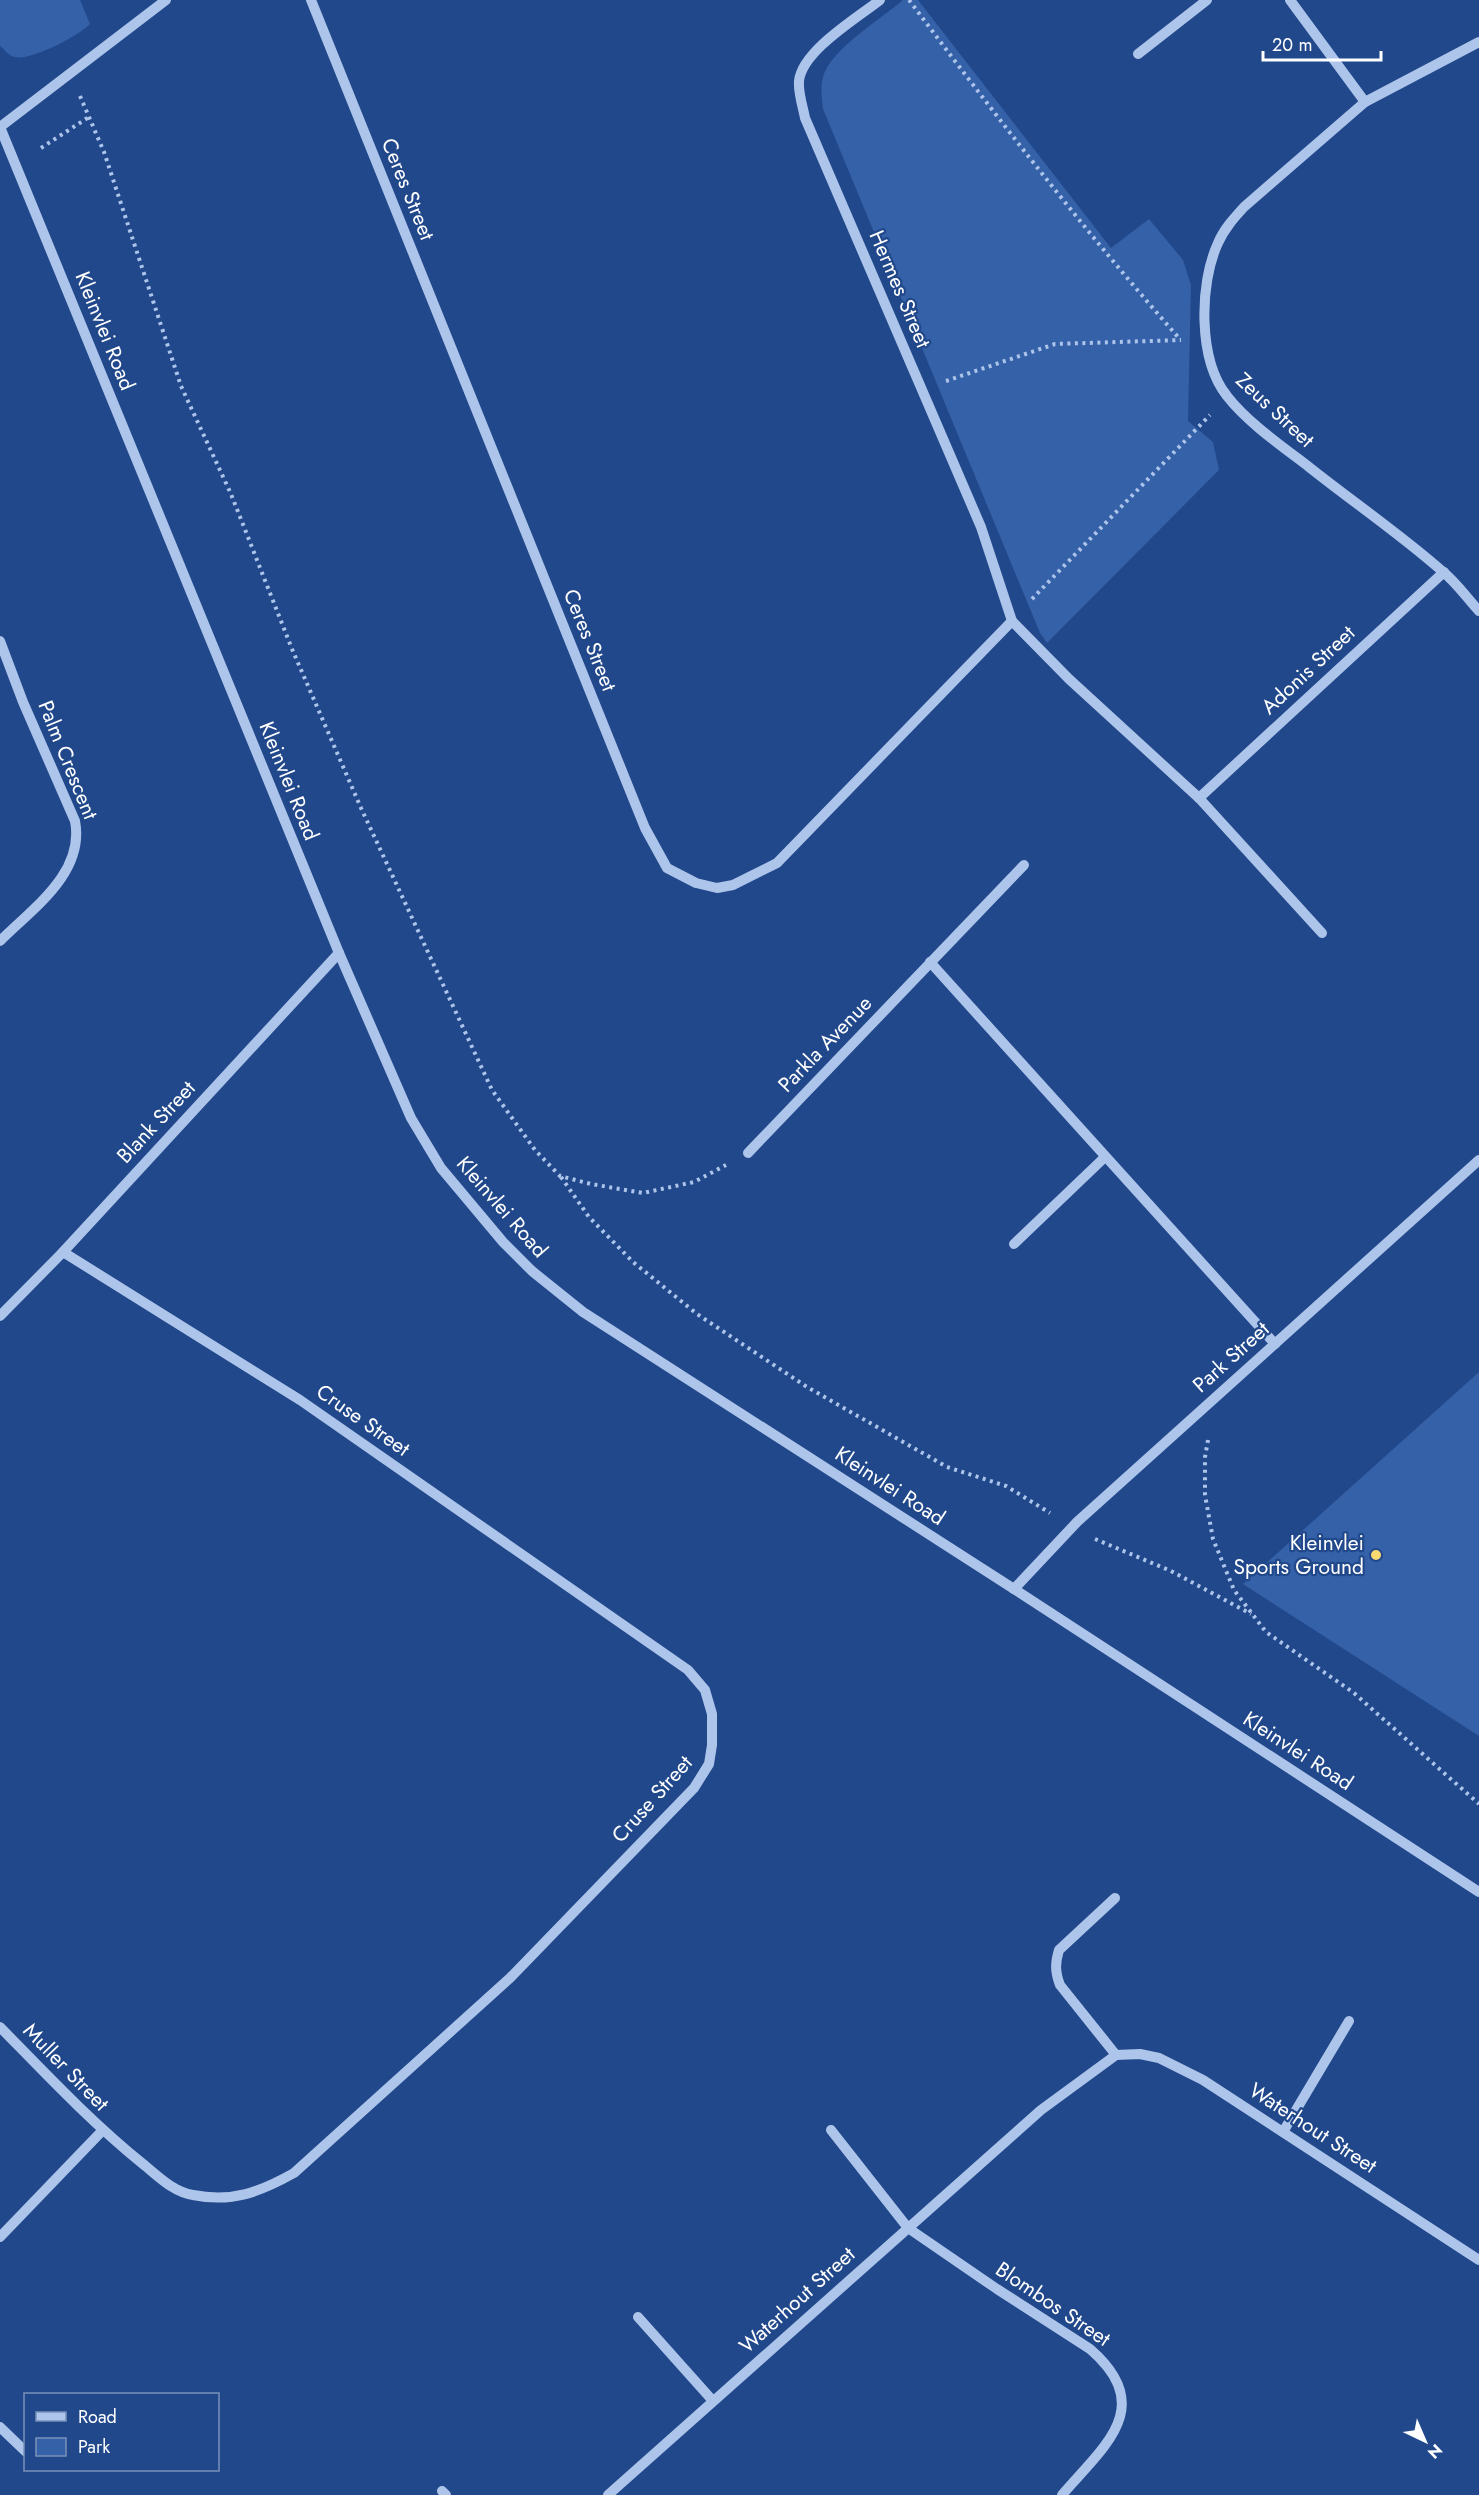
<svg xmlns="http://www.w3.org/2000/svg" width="1479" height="2495" font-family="Jost,sans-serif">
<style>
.green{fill:#3561a8}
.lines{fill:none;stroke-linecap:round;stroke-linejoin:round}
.path{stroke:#aec5eb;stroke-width:4;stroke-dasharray:3 4.5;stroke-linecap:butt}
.minor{stroke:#aec5eb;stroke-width:10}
.poi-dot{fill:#f8da70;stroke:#21488b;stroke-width:2}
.labels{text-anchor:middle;stroke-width:4.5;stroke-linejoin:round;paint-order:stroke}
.street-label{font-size:21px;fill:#fff;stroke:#21488b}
.poi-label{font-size:21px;fill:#fff;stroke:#21488b;text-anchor:end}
</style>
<rect width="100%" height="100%" fill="#21488b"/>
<g class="green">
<path d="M0 0H80L90 24C78 36 31 61 15 57 9 56 5 50 0 46Z"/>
<path d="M903 0H918L1111 248 1149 219 1183 260 1191 285 1188 421 1213 442 1219 470 1047 643 1040 633 823 109C822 98 820 88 823 77 830 50 881 19 903 0Z"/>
<polygon points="1479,1372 1479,1736 1243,1584"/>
</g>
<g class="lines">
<g class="path">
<path d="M909 0C995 115 1083 229 1178 337"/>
<polyline points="80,96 104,152 181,386 231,494 292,649 361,808 492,1090 535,1150 560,1176 591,1184 643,1193 694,1182 726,1165"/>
<polyline points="41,148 89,117"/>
<polyline points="946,381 1055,344 1181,340"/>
<polyline points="1032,599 1210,415"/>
<polyline points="561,1177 589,1217 633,1262 697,1314 807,1387 947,1467 1006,1486 1050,1513"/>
<polyline points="1208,1440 1205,1457 1205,1495 1213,1539 1234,1590 1266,1632 1354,1693 1479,1804"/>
<polyline points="1095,1539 1171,1571 1251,1614"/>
</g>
<g class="minor">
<polyline points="311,0 645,828 667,868 696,883 717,888 733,885 777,863 1012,621"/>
<path d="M880 0C857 18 802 51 799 81 798 93 803 107 805 118L981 527 1012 621 1069 679 1199 798 1322 933"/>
<polyline points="1290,0 1365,102"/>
<path d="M1479 42 1365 102 1244 207C1234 218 1224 229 1218 243 1199 284 1198 360 1227 396 1247 422 1283 447 1309 467 1353 502 1400 534 1442 571 1456 582 1467 598 1479 611"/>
<polyline points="1138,54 1207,0"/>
<polyline points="0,127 339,953 411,1118 441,1168 503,1242 532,1271 583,1312 1014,1589 1479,1892"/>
<polyline points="0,127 166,0"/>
<path d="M0 641 23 702 75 821C85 873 33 908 0 941"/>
<polyline points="1199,798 1444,572"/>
<polyline points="930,962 1275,1344"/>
<polyline points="748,1153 1024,865"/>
<polyline points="1014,1244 1105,1157"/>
<polyline points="0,1316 63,1252 339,953"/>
<polyline points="1014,1589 1077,1522 1479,1160"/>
<path d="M1115 1898 1059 1950C1055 1963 1055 1972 1060 1985L1116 2055"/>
<path d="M0 2027C46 2074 91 2122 143 2164 158 2176 173 2192 193 2195 232 2203 260 2192 294 2173L510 1978 694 1788 709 1764 712 1745V1714L705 1690 688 1670 300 1400 63 1252"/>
<path d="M831 2130 908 2228 997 2289 1090 2349C1157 2407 1104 2446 1062 2495"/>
<polyline points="1283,2132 1349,2021"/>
<polyline points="0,2237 102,2131"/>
<polyline points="638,2317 713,2401"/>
<polyline points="0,2427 26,2452"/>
<polyline points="442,2491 446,2495"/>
<polyline points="608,2495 1041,2110 1116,2055 1140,2054 1159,2058 1203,2080 1479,2260"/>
</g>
</g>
<circle class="poi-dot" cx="1376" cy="1555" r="6"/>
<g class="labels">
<g class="street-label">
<text transform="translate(408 189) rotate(68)" y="7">Ceres Street</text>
<text transform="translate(900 289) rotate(67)" y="7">Hermes Street</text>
<text transform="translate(105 331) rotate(68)" y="7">Kleinvlei Road</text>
<text transform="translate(1275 410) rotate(43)" y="7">Zeus Street</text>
<text transform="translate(590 640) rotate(68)" y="7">Ceres Street</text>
<text transform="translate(1308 670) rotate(-43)" y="7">Adonis Street</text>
<text transform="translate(68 760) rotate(68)" y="7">Palm Crescent</text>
<text transform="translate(289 781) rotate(68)" y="7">Kleinvlei Road</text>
<text transform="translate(825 1044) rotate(-46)" y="7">Parkla Avenue</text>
<text transform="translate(156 1122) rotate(-47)" y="7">Blank Street</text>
<text transform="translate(502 1207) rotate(49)" y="7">Kleinvlei Road</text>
<text transform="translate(1231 1357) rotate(-42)" y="7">Park Street</text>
<text transform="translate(363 1420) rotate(35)" y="7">Cruse Street</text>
<text transform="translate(890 1486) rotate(33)" y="7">Kleinvlei Road</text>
<text transform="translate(1298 1751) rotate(33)" y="7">Kleinvlei Road</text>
<text transform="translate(652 1799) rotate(-48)" y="7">Cruse Street</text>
<text transform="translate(66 2067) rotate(46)" y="7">Muller Street</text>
<text transform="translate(1313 2128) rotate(33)" y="7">Waterhout Street</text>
<text transform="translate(797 2300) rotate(-42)" y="7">Waterhout Street</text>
<text transform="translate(1053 2304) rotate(34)" y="7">Blombos Street</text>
</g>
<g class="poi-label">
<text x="1364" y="1550">Kleinvlei<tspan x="1364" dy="24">Sports Ground</tspan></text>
</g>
</g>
<rect x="24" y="2393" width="195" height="78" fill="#21488b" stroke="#7a91b9" stroke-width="1.5"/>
<rect x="36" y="2412" width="30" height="9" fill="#aec5eb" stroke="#7a91b9" stroke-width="1.5"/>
<text x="78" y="2423" font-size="18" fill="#ffffff">Road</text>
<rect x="36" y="2438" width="30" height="18" fill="#3561a8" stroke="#7a91b9" stroke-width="1.5"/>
<text x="78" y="2453" font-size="18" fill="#ffffff">Park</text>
<g transform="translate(1425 2441) rotate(136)" stroke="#21488b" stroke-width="4.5" paint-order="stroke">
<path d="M0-4.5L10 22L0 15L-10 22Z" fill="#ffffff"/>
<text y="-9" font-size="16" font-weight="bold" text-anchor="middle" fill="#ffffff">N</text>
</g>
<path d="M1263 51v9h118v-9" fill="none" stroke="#ffffff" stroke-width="3"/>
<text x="1272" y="51" font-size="18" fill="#ffffff" stroke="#21488b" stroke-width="4.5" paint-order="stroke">20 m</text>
</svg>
